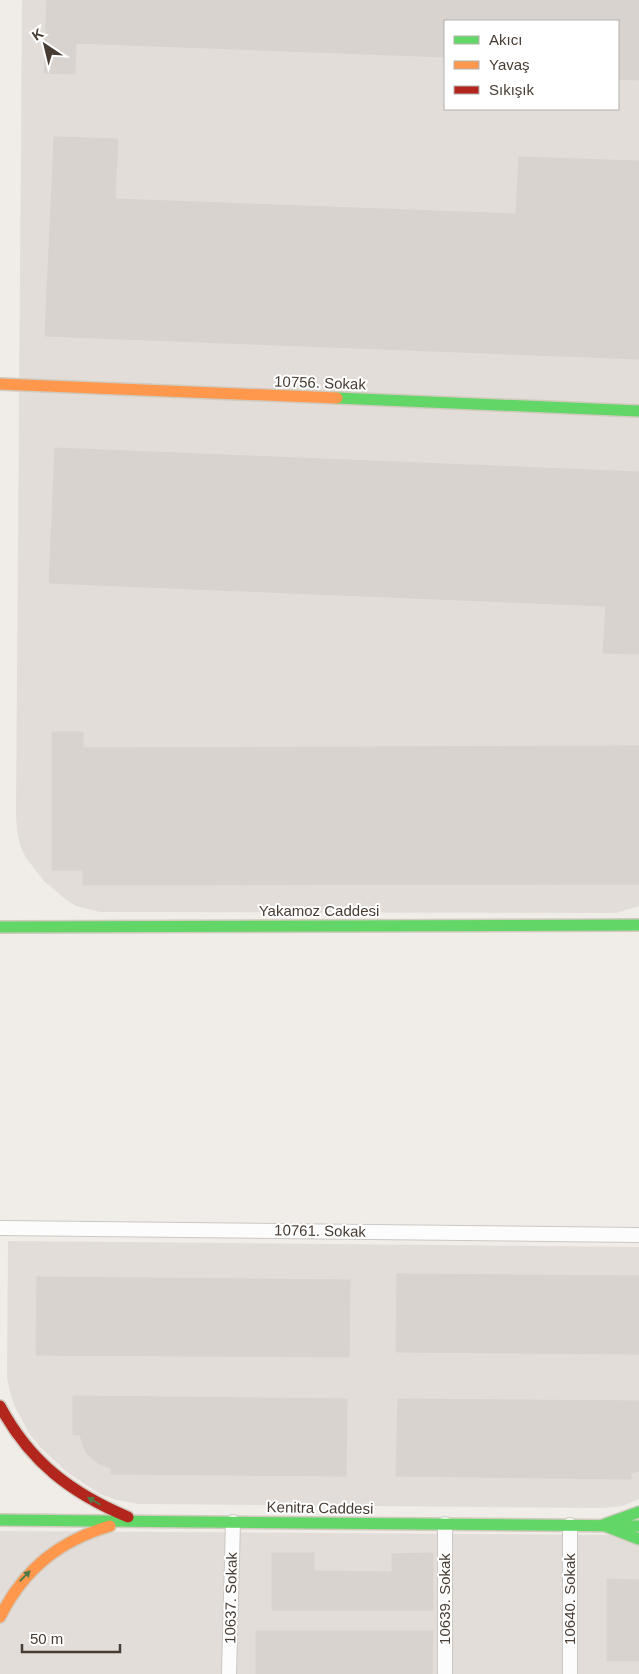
<svg xmlns="http://www.w3.org/2000/svg" width="639" height="1674" font-family="Arial,sans-serif">
<style>
.industrial{fill:#e3ddd9;fill-rule:evenodd}
.building{fill:#d8d3cf;stroke:#d8d3cd}
.lines{fill:none;stroke-linecap:round;stroke-linejoin:round}
.street-casing{stroke:#ccc8c4;stroke-width:16}
.fast-casing{stroke:#d1cabf;stroke-width:14}
.slow-casing{stroke:#d1cabf;stroke-width:14}
.jam-casing{stroke:#d1cabf;stroke-width:14}
.street{stroke:#fdfcfc;stroke-width:14}
.fast{stroke:#63d668;stroke-width:11}
.slow{stroke:#ff974d;stroke-width:11}
.jam{stroke:#b3261e;stroke-width:11}
.oneway{fill:#527a48}
.labels{text-anchor:middle;stroke-width:4;stroke-linejoin:round;paint-order:stroke}
.street-label{font-size:15px;fill:#473c33;stroke:#fff}
</style>
<rect width="100%" height="100%" fill="#f0ece8"/>
<g class="industrial">
<path d="M22 0H639V906L616 913 100 912 76 906 65 899 44 881 26 858 20 845 17 830 16 816ZM445 21H618V109H445Z"/>
<polygon points="8,1241 639,1247 639,1499 622,1506 603,1508 138,1504 117,1500 100,1494 67,1472 40,1447 29,1433 14,1405 10,1391 7,1378"/>
<polygon points="0,1531 639,1535 639,1674 0,1674"/>
</g>
<g class="building">
<polygon points="47,0 639,0 639,80 618,79 618,21 445,21 445,57 76,43 75,74 44,73"/>
<polygon points="54,137 118,139 115,199 516,214 519,157 639,161 639,359 45,336"/>
<polygon points="55,448 639,472 639,654 603,653 606,606 49,583"/>
<polygon points="52,732 83,732 83,748 639,746 639,884 83,885 83,870 52,870"/>
<polygon points="397,1274 639,1276 639,1354 396,1352"/>
<polygon points="37,1277 350,1280 349,1357 36,1355"/>
<polygon points="73,1396 347,1399 346,1476 111,1474 111,1468 99,1464 87,1454 83,1445 80,1435 73,1435"/>
<polygon points="398,1399 639,1401 639,1471 631,1473 631,1479 396,1476"/>
<polygon points="272,1553 314,1553 314,1571 392,1572 392,1554 433,1553 433,1610 272,1610"/>
<polygon points="607,1579 639,1580 639,1661 607,1661"/>
<polygon points="256,1631 433,1631 432,1674 256,1674"/>
</g>
<g class="lines">
<defs>
<g id="street">
<polyline points="0,1228 639,1235"/>
<polyline points="570,1525 570,1674"/>
<polyline points="229,1674 233,1522"/>
<polyline points="445,1674 445,1524"/>
</g>
<g id="fast">
<polyline points="337,398 639,411"/>
<polyline points="0,927 639,925"/>
<polyline points="639,1512 603,1525 639,1539"/>
<polyline points="0,1520 639,1526"/>
</g>
<g id="slow">
<polyline points="0,384 337,398"/>
<path d="M0 1617C24 1569 59 1541 110 1526"/>
</g>
<path id="jam" d="M0 1406C30 1462 71 1493 128 1517"/>
</defs>
<use href="#street" class="street-casing"/>
<use href="#fast" class="fast-casing"/>
<use href="#slow" class="slow-casing"/>
<use href="#jam" class="jam-casing"/>
<use href="#street" class="street"/>
<use href="#fast" class="fast"/>
<use href="#slow" class="slow"/>
<use href="#jam" class="jam"/>
</g>
<defs><path id="oneway-solid" d="M-6-.8H1V-3.2L6.5 0L1 3.2V.8H-6Z" transform="scale(1.25)"/></defs>
<g class="oneway">
<use href="#oneway-solid" transform="translate(94 1501) rotate(-150)"/>
<use href="#oneway-solid" transform="translate(25 1576) rotate(-45)"/>
</g>
<g class="labels">
<g class="street-label">
<text transform="translate(320 383) rotate(2)" y="5">10756. Sokak</text>
<text x="319" y="916">Yakamoz Caddesi</text>
<text transform="translate(320 1231) rotate(1)" y="5">10761. Sokak</text>
<text transform="translate(320 1508) rotate(1)" y="5">Kenitra Caddesi</text>
<text transform="translate(231 1598) rotate(-89)" y="5">10637. Sokak</text>
<text transform="translate(445 1599) rotate(-90)" y="5">10639. Sokak</text>
<text transform="translate(570 1599) rotate(-90)" y="5">10640. Sokak</text>
</g>
</g>
<rect x="444" y="20" width="175" height="90" fill="#ffffff" stroke="#b5b1ad"/>
<rect x="454" y="36" width="25" height="8" fill="#63d668" stroke="#b5b1ad"/>
<text x="489" y="45" font-size="15" fill="#473c33">Akıcı</text>
<rect x="454" y="61" width="25" height="8" fill="#ff974d" stroke="#b5b1ad"/>
<text x="489" y="70" font-size="15" fill="#473c33">Yavaş</text>
<rect x="454" y="86" width="25" height="8" fill="#b3261e" stroke="#b5b1ad"/>
<text x="489" y="95" font-size="15" fill="#473c33">Sıkışık</text>
<g transform="translate(45 45) rotate(325)" stroke="#ffffff" stroke-width="4" paint-order="stroke">
<path d="M0-4L9 19L0 12L-9 19Z" fill="#473c33"/>
<text y="-8" font-size="14" font-weight="bold" text-anchor="middle" fill="#473c33">K</text>
</g>
<path d="M22 1644v8h98v-8" fill="none" stroke="#473c33" stroke-width="2.5"/>
<text x="30" y="1644" font-size="15" fill="#473c33" stroke="#ffffff" stroke-width="4" paint-order="stroke">50 m</text>
</svg>
